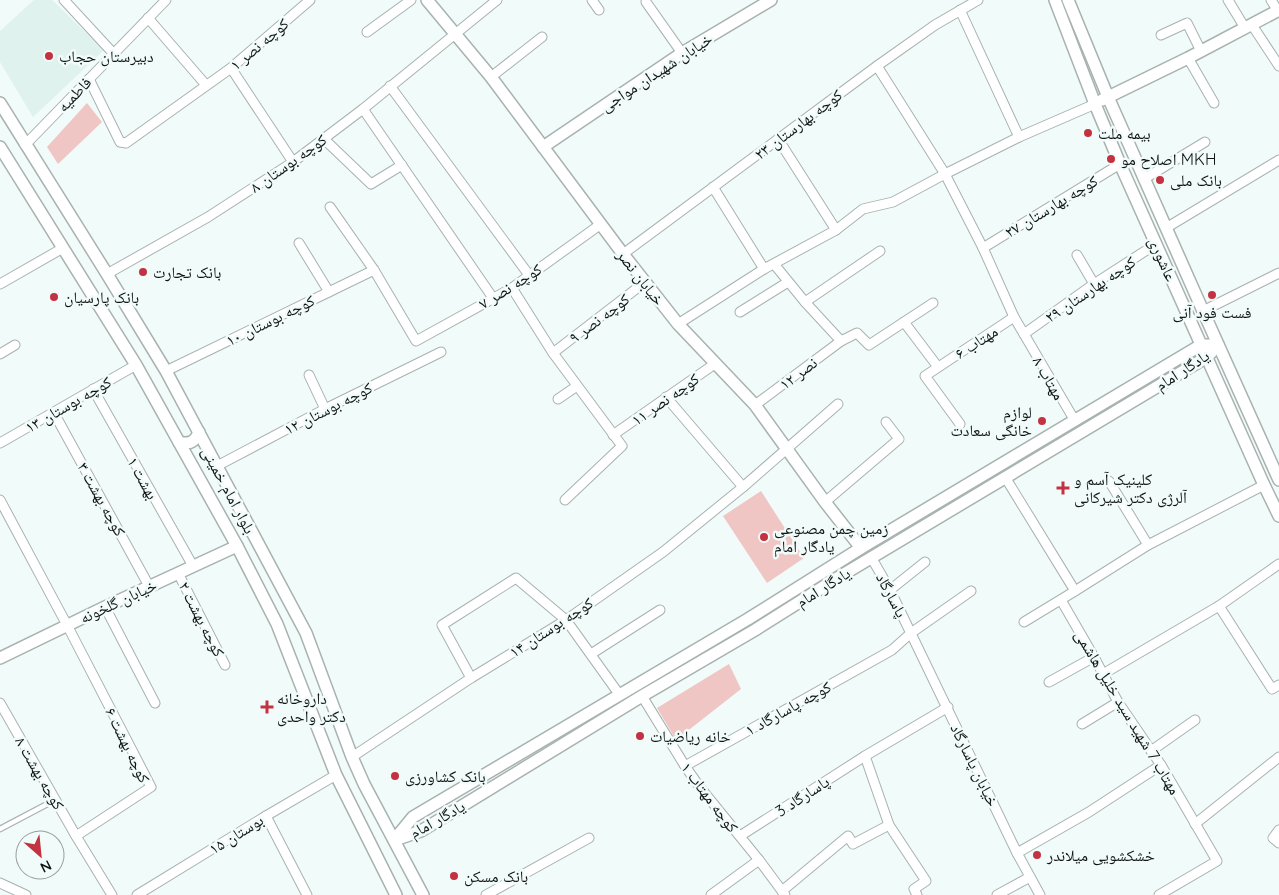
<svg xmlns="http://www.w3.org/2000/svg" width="1279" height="895" font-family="Quicksand,'Noto Naskh Arabic',sans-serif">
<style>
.built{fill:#dff2ee}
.green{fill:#f0c6c4}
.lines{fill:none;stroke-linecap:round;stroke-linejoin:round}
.service-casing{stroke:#a8b2b0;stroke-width:7}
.minor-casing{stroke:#a8b2b0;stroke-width:11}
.tertiary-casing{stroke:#a8b2b0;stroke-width:14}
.service{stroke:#fff;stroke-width:4.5}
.minor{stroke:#fff;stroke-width:9}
.tertiary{stroke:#fff;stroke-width:11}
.poi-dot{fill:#c23241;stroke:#f1fbf9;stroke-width:2}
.labels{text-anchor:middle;stroke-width:5;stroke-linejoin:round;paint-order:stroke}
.street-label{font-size:16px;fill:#101413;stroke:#f1fbf9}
.poi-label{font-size:16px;fill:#101413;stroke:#f1fbf9;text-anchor:start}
</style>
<rect width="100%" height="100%" fill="#f1fbf9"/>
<polygon class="built" points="34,0 52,0 104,50 33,117 0,62 0,31"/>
<g class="green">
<polygon points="87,103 102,122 58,164 47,147"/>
<polygon points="761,491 804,558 767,583 723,516"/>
<polygon points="729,664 741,689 676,740 657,708"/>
</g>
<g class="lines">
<defs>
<polyline id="service" points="0,829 55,800"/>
<g id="minor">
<polyline points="64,0 113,53"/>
<polyline points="592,0 599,10"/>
<polyline points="1228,0 1245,28"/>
<polyline points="1271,0 1278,11"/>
<polyline points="646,2 682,53"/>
<polyline points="960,10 1019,137"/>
<polyline points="148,18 206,85"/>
<polyline points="1252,25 1279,66"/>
<polyline points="367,32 411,0"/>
<polyline points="1161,35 1187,23 1201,51"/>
<polyline points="1188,58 1214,103"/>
<polyline points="877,66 945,174 983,248 1014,317 1075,421"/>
<polyline points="231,68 293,162"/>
<polyline points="491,77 542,37"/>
<polyline points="89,79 120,142 126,143 231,68 310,0"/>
<polyline points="390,86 529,275"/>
<polyline points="363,109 493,298"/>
<polyline points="324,139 371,184 402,165"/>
<polyline points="778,139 836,230"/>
<polyline points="25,145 166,0"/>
<polyline points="1144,179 1205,142"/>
<polyline points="713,187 764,269"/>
<polyline points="330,207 374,270 416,341 512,288 601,224"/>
<polyline points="1166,228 1279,160"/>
<polyline points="299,243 329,292"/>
<polyline points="983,248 1120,164"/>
<polyline points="623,254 877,66 935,25 978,0"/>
<polyline points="1077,255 1094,284"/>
<polyline points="774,264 805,302 841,341 857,333 869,345 933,303"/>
<polyline points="107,274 208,217 293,162 363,109 497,0"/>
<polyline points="0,284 63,248"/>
<polyline points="512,288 553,353 622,446 565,500"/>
<polyline points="805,302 880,251"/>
<polyline points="1203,311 1279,273"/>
<polyline points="740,312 788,282"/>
<polyline points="904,322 938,367"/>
<polyline points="678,324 764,269 836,230 863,209 893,202 945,174 1019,137 1095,104"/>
<polyline points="1024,334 1094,284 1156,244"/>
<polyline points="553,353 645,282"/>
<polyline points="0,354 15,345"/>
<polyline points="166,371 374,270"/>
<polyline points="309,375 325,409"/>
<polyline points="93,389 193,566"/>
<polyline points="666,397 743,487"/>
<polyline points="558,399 577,386"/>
<polyline points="755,405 841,341"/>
<polyline points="54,413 149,586"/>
<polyline points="960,424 925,376 1014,317"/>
<polyline points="613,435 716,363"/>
<polyline points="0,443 136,365"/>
<polyline points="217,466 325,409 441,352"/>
<polyline points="1005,477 1075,591"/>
<polyline points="1109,481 1148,545"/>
<polyline points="0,500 67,625 151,787 76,836"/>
<polyline points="825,502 899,439 886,422"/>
<polyline points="871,557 890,590 1017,853 1040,895"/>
<polyline points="178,573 225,665"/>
<polyline points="890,590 925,562"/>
<polyline points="1061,600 1094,657 1118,702 1161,765 1217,861 1159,895"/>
<polyline points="1219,606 1272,689 1279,685"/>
<polyline points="105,607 155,703"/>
<polyline points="1024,622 1075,591 1148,545 1264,485"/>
<polyline points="591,654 660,610"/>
<polyline points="1103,674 1219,606 1279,564"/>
<polyline points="471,678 442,625 516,578 566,620 619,694"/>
<polyline points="1049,682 1094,657"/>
<polyline points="642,696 685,766 699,786 759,860 785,895"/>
<polyline points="0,703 76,836 112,895"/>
<polyline points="1082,724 1118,702"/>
<polyline points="1151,751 1195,720"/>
<polyline points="352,757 471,678 566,620 663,552 743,487 838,404"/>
<polyline points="685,766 892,650 911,633 971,591"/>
<polyline points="266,816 307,895"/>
<polyline points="1195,824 1279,757"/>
<polyline points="1279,830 1273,838 1279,843"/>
<polyline points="740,836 865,756"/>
<polyline points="1017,853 1089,812 1161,765"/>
<polyline points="0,883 26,895"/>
<polyline points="782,891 848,836 853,844 889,825"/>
<polyline points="137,895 266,816 336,775"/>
<polyline points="486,895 589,838"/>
<polyline points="711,895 759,860"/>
<polyline points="917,895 914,889 926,881 889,825 865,756 948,707"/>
<polyline points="997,895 1030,877"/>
</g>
<g id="tertiary">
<polyline points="427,0 491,77 623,254 678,324 755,405 825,502 861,548"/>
<polyline points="1055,0 1095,104 1120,164 1264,485 1279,516"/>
<polyline points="1068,0 1108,97 1203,311 1279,480"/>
<polyline points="1102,100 1188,58 1279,10"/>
<polyline points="0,103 107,274 166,371 306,633 352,757 364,784 423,895"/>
<polyline points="0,147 136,365 237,546 277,624 336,775 396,895"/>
<polyline points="543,147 682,53 771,0"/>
<path d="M179 442C189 445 195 442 199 432"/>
<polyline points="0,658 105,607 237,546"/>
<polyline points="394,840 413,817 748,619 861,548 1201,345 1218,345"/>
<polyline points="395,840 421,831 642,696 755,630 839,577 1207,357 1218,345"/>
</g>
</defs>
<use href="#service" class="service-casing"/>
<use href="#minor" class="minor-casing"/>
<use href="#tertiary" class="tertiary-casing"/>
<use href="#service" class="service"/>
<use href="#minor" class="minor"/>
<use href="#tertiary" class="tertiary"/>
</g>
<g class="poi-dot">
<circle cx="49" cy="56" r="5"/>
<circle cx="1088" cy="133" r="5"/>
<circle cx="1111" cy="159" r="5"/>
<circle cx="1160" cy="180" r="5"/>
<circle cx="143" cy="272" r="5"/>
<circle cx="1212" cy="295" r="5"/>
<circle cx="54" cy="297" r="5"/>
<circle cx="1042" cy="421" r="5"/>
<path d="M1060.5 480.5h5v5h5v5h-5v5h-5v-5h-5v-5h5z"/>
<circle cx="764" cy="537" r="5"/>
<path d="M264.5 699.5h5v5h5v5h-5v5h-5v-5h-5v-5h5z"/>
<circle cx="640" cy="736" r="5"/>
<circle cx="395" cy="776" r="5"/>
<circle cx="1037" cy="855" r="5"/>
<circle cx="454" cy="876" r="5"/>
</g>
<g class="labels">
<g class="street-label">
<text transform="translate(259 44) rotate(-40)" y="6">کوچه نصر ۱</text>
<text transform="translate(656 72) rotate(-33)" y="6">خیابان شهیدان مواجی</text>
<text transform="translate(74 94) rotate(-46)" y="6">فاطمیه</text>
<text transform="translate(798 124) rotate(-37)" y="6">کوچه بهارستان ۲۳</text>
<text transform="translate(288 163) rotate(-35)" y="6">کوچه بوستان ۸</text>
<text transform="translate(1051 206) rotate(-31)" y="6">کوچه بهارستان ۲۷</text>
<text transform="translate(1163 259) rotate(66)" y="6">عاشوری</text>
<text transform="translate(641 277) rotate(52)" y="6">خیابان نصر</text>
<text transform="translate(510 286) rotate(-32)" y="6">کوچه نصر ۷</text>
<text transform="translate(1090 289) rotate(-34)" y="6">کوچه بهارستان ۲۹</text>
<text transform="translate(599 318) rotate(-37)" y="6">کوچه نصر ۹</text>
<text transform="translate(270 320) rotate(-26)" y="6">کوچه بوستان ۱۰</text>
<text transform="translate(976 342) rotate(-33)" y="6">مهتاب ۶</text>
<text transform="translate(1182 370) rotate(-33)" y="6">یادگار امام</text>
<text transform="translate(798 373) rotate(-37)" y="6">نصر ۱۲</text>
<text transform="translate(1049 378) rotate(60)" y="6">مهتاب ۸</text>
<text transform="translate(665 399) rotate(-35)" y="6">کوچه نصر ۱۱</text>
<text transform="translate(68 404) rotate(-30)" y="6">کوچه بوستان ۱۳</text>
<text transform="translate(328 408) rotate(-27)" y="6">کوچه بوستان ۱۲</text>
<text transform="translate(143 478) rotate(61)" y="6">بهشت ۱</text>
<text transform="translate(229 490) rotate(62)" y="6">بلوار امام خمینی</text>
<text transform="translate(102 499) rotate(61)" y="6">کوچه بهشت ۳</text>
<text transform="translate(823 587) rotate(-32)" y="6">یادگار امام</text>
<text transform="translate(892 595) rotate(62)" y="6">پاسارگاد</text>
<text transform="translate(118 601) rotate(-25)" y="6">خیابان گلخونه</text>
<text transform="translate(202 619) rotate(63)" y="6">کوچه بهشت ۲</text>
<text transform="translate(551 627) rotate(-33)" y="6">کوچه بوستان ۱۴</text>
<text transform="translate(788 708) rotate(-29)" y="6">کوچه پاسارگاد ۱</text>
<text transform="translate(1128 712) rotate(59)" y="6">مهتاب 7 شهید سید خلیل هاشمی</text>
<text transform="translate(128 745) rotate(64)" y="6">کوچه بهشت ۶</text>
<text transform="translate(975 765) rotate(64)" y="6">خیابان پاسارگاد</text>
<text transform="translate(40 773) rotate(60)" y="6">کوچه بهشت ۸</text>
<text transform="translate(802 796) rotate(-33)" y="6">پاسارگاد 3</text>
<text transform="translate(710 797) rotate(53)" y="6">کوچه مهتاب ۱</text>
<text transform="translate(437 819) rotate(-29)" y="6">یادگار امام</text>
<text transform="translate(236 834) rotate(-32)" y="6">بوستان ۱۵</text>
</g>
<g class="poi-label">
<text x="59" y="62">دبیرستان حجاب</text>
<text x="1098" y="139">بیمه ملت</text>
<text x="1121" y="165">اصلاح مو MKH</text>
<text x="1170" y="186">بانک ملی</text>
<text x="153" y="278">بانک تجارت</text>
<text x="64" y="303">بانک پارسیان</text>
<text x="1212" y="318" text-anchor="middle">فست فود آنی</text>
<text x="1032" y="418" text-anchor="end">لوازم<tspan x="1032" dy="18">خانگی سعادت</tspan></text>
<text x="1074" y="485">کلینیک آسم و<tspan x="1074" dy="18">آلرژی دکتر شیرکانی</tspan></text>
<text x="774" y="534">زمین چمن مصنوعی<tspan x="774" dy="18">یادگار امام</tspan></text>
<text x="277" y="704">داروخانه<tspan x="277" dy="18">دکتر واحدی</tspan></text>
<text x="650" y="742">خانه ریاضیات</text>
<text x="405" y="782">بانک کشاورزی</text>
<text x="1047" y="861">خشکشویی میلاندر</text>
<text x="464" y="882">بانک مسکن</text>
</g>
</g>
<g transform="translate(40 855) rotate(153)"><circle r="24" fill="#f1fbf9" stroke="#979f9d"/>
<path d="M0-4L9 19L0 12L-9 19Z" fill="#c23241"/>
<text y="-8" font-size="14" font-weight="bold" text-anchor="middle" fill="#101413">N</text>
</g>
</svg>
